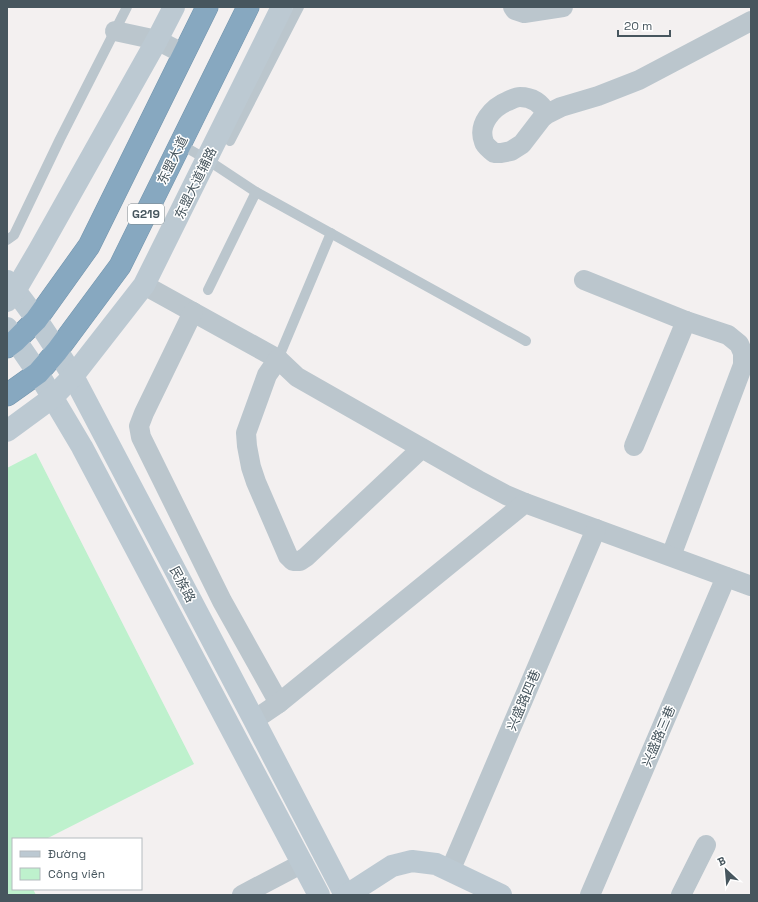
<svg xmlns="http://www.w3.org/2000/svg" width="758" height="902" font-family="'Space Grotesk','Noto Sans SC',sans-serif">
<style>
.green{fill:#bef1cd}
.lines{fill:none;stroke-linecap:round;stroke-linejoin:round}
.highway-casing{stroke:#7294ac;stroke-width:23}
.lane{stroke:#bbc6cd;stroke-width:10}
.street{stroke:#bbc6cd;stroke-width:20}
.secondary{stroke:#bcc9d2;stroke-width:22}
.highway{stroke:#87a8c0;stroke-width:22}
.labels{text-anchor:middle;stroke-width:3;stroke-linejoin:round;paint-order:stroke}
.shield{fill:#fff;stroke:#7e898e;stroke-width:1}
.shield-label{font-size:12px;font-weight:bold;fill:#47565e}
.street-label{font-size:13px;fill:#47565e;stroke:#fff}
</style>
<rect width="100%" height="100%" fill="#f3f0f0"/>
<polygon class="green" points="36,453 194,764 46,839 13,839 13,889 33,889 36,895 7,895 7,468"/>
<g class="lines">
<defs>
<g id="highway">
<polyline points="7,347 15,341 36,320 89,246 207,7"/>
<polyline points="7,395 38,373 57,351 120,266 248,7"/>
</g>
</defs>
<use href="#highway" class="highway-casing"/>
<g class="lane">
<polyline points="230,141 299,7"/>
<polyline points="180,144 206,159 256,192 526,341"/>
<polyline points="7,240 14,235 60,139 127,7"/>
<polyline points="208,290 256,192"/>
<polyline points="278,359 331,233"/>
</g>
<g class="street">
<polyline points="513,7 515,10 524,13 563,7"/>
<polyline points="115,31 157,40 184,54"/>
<path d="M547 114C541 103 532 97 520 97 516 97 512 99 508 101 493 107 477 124 484 142 485 146 491 150 494 153H501L511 151 522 144 542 118 547 114 561 107 598 96 639 80 751 21"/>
<polyline points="584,280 686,321 728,335 739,344 743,353 743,365 671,556"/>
<polyline points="144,285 278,359"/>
<polyline points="193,312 144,413 139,426 141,437 222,601 279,703"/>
<polyline points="634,446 686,321"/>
<polyline points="422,448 306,557 300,561 293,561 288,556 256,482 251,467 247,446 246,433 267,375 278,359 297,377 478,480 506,495 525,503"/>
<polyline points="254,720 279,703 525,503 751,586"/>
<polyline points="450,871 596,529"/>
<polyline points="242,895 303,863"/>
<polyline points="590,895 726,577"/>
<polyline points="681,895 706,845"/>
</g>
<g class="secondary">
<path d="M7 281C32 310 53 344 73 376L254 720 345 895"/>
<polyline points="7,301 15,291 39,250 157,40 174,7"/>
<polyline points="7,328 38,373 82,447 319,895"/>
<polyline points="7,431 52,398 73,376 144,285 282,7"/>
<polyline points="347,895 392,866 412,861 436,864 501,895"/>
</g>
<use href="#highway" class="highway"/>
</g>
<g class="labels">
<rect class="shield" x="128" y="204" width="36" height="20" rx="3"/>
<g class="shield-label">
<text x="146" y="218">G219</text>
</g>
<g class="street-label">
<text transform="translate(172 160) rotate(-64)" y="5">东盟大道</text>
<text transform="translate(195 183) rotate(-64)" y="5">东盟大道辅路</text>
<text transform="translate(183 584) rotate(62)" y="5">民族路</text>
<text transform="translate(523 700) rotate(-67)" y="5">兴盛路四巷</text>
<text transform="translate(658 736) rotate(-67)" y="5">兴盛路三巷</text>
</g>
</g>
<rect width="758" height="902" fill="none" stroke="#47565e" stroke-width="16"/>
<rect x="12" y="838" width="130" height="52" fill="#ffffff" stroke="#b5bbbf"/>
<rect x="20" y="851" width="20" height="6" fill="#bcc9d2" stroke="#b5bbbf"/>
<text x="48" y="858" font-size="12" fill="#47565e">Đường</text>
<rect x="20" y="868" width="20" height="12" fill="#bef1cd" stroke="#b5bbbf"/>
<text x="48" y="878" font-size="12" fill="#47565e">Công viên</text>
<g transform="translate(726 870) rotate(334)" stroke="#ffffff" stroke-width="3" paint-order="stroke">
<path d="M0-3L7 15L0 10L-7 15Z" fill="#47565e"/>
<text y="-6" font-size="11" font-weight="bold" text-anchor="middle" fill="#47565e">B</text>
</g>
<path d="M618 30v6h52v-6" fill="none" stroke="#47565e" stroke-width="2"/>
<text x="624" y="30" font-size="12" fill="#47565e" stroke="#ffffff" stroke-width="3" paint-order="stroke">20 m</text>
</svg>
